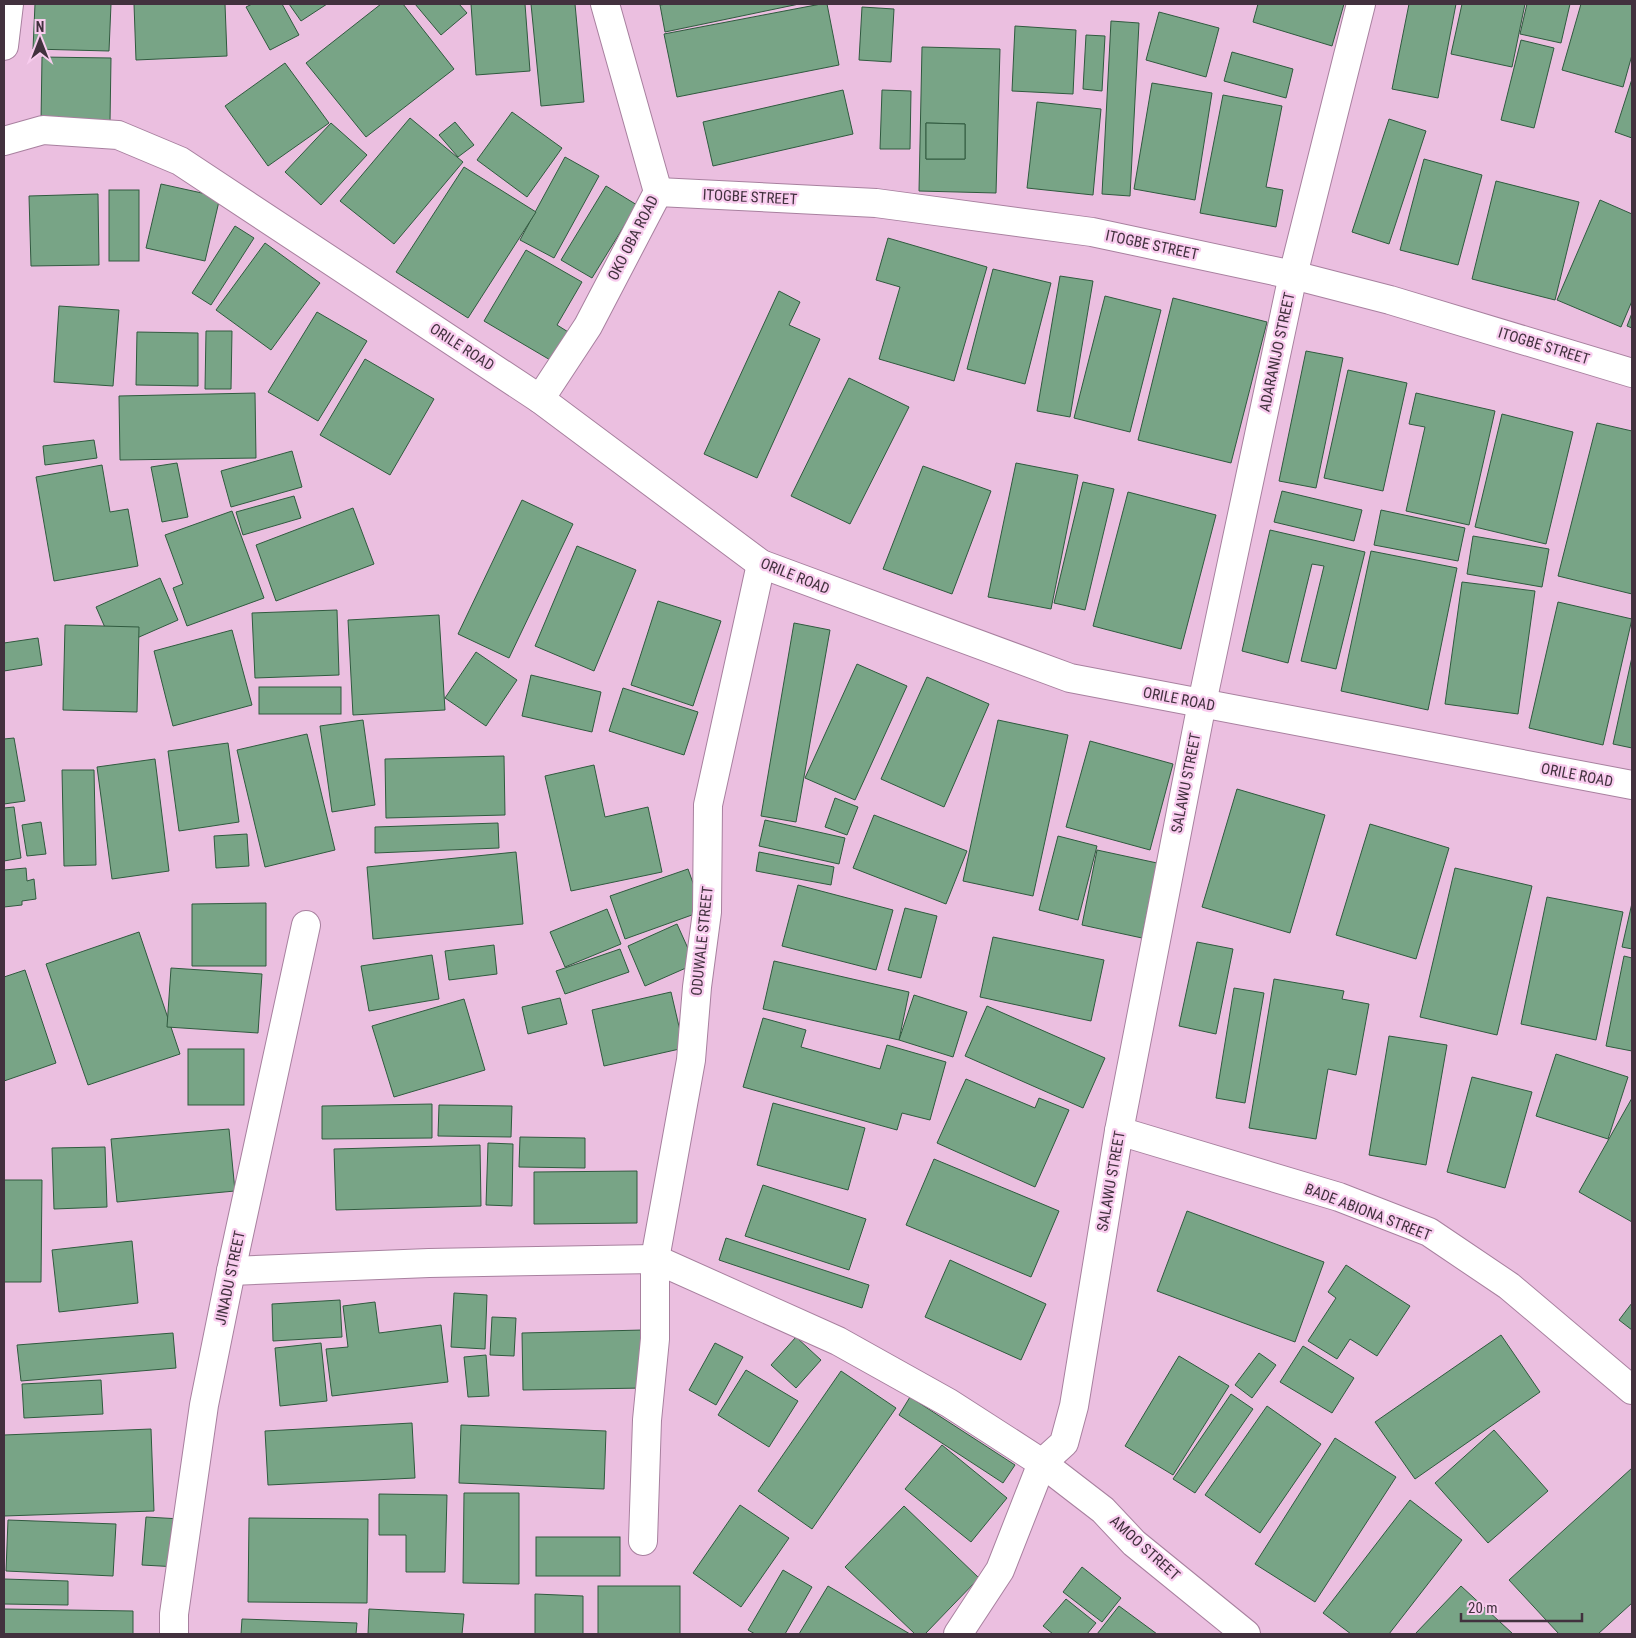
<svg xmlns="http://www.w3.org/2000/svg" width="1636" height="1638" font-family="'Roboto Condensed',sans-serif">
<style>
.building{fill:#78a486;stroke:#305a3f;fill-rule:evenodd}
.lines{fill:none;stroke-linecap:round;stroke-linejoin:round}
.minor-casing{stroke:#a8809f;stroke-width:30}
.tertiary-casing{stroke:#a8809f;stroke-width:30}
.minor{stroke:#fff;stroke-width:28}
.tertiary{stroke:#fff;stroke-width:28}
.labels{text-anchor:middle;stroke-width:4.5;stroke-linejoin:round;paint-order:stroke}
.street-label{font-size:15px;fill:#42313e;stroke:#f8ccee}
</style>
<rect width="100%" height="100%" fill="#ebbfe0"/>
<g class="building">
<polygon points="35,4 111,4 109,51 33,49"/>
<polygon points="134,4 225,4 227,56 136,60"/>
<polygon points="252,4 282,4 299,35 270,50 246,7"/>
<polygon points="289,4 327,4 301,21"/>
<polygon points="381,4 403,4 454,69 366,137 306,63"/>
<polygon points="415,4 459,4 467,13 441,35"/>
<polygon points="471,4 525,4 530,71 476,75"/>
<polygon points="531,4 575,4 584,102 541,106"/>
<polygon points="667,4 799,4 665,32 660,5"/>
<polygon points="821,4 827,4 839,65 677,97 664,34"/>
<polygon points="1258,4 1344,4 1332,46 1253,22"/>
<polygon points="1409,4 1456,4 1438,98 1392,89"/>
<polygon points="1462,4 1525,4 1512,67 1451,54"/>
<polygon points="1527,4 1570,4 1561,43 1520,34"/>
<polygon points="1581,4 1632,4 1632,55 1623,87 1562,70"/>
<polygon points="862,7 894,9 891,62 859,60"/>
<polygon points="1159,12 1219,28 1206,77 1146,60"/>
<polygon points="1111,21 1139,23 1130,196 1102,194"/>
<polygon points="1015,26 1076,30 1073,94 1012,91"/>
<polygon points="1086,35 1105,36 1102,91 1083,89"/>
<polygon points="1521,40 1554,48 1534,128 1501,120"/>
<path d="M922 47 1000 49 996 193 919 191ZM926 123 965 124V159H926Z"/>
<polygon points="1232,52 1293,69 1286,98 1224,81"/>
<polygon points="42,57 111,58 110,122 41,122"/>
<polygon points="285,63 329,123 268,166 225,106"/>
<polygon points="1632,79 1632,138 1615,132"/>
<polygon points="1152,83 1212,93 1195,200 1134,189"/>
<polygon points="843,90 853,134 713,166 703,122"/>
<polygon points="882,90 911,91 910,149 880,149"/>
<polygon points="1223,95 1282,106 1266,187 1283,190 1276,227 1200,213"/>
<polygon points="1037,102 1101,109 1093,195 1027,188"/>
<polygon points="512,112 562,148 527,197 477,160"/>
<polygon points="410,118 463,162 394,244 340,201"/>
<polygon points="1389,119 1426,131 1389,244 1352,232"/>
<polygon points="455,122 474,145 458,157 439,135"/>
<polygon points="331,123 367,155 321,205 285,172"/>
<polygon points="926,123 965,124 965,159 926,159"/>
<polygon points="565,157 599,176 554,258 520,240"/>
<polygon points="1424,159 1482,175 1458,265 1400,250"/>
<polygon points="464,167 536,212 468,318 396,272"/>
<polygon points="1496,181 1579,202 1555,300 1472,279"/>
<polygon points="161,184 220,197 205,261 146,248"/>
<polygon points="606,186 637,205 592,278 561,260"/>
<rect x="109" y="190" width="30" height="71"/>
<polygon points="98,194 99,265 31,266 29,196"/>
<polygon points="1600,200 1632,214 1632,301 1621,327 1557,300"/>
<polygon points="235,226 254,238 211,305 192,293"/>
<polygon points="888,238 987,267 954,381 879,359 900,287 876,280"/>
<polygon points="265,243 320,283 271,350 216,310"/>
<polygon points="526,250 582,282 557,325 573,335 557,364 484,321"/>
<polygon points="993,269 1051,283 1025,384 967,369"/>
<polygon points="1060,276 1093,281 1070,417 1037,411"/>
<polygon points="779,291 800,302 789,325 820,339 757,478 704,454"/>
<polygon points="1105,296 1161,310 1130,432 1074,418"/>
<polygon points="1173,298 1267,322 1231,463 1138,440"/>
<polygon points="59,306 119,310 113,386 54,382"/>
<polygon points="317,312 367,341 318,421 268,392"/>
<polygon points="1632,313 1632,328 1627,326"/>
<polygon points="206,331 232,331 231,389 205,389"/>
<polygon points="137,332 198,333 198,386 136,385"/>
<polygon points="1306,351 1343,358 1316,488 1279,481"/>
<polygon points="365,359 434,399 390,475 320,435"/>
<polygon points="1348,370 1407,383 1383,491 1324,478"/>
<polygon points="849,378 909,407 850,524 791,496"/>
<polygon points="255,393 256,458 120,460 119,396"/>
<polygon points="1416,393 1495,411 1469,525 1406,511 1425,427 1409,424"/>
<polygon points="1502,414 1573,432 1546,544 1475,527"/>
<polygon points="1597,423 1632,431 1632,594 1558,576"/>
<polygon points="94,440 97,458 45,465 43,446"/>
<polygon points="292,451 302,487 231,507 221,471"/>
<polygon points="177,463 188,517 162,522 151,467"/>
<polygon points="1016,463 1078,475 1051,609 988,597"/>
<polygon points="102,465 110,512 128,509 138,566 54,581 36,477"/>
<polygon points="923,466 991,491 952,594 883,569"/>
<polygon points="1083,482 1114,489 1085,610 1054,603"/>
<polygon points="1282,491 1362,510 1354,541 1274,522"/>
<polygon points="1128,492 1216,515 1181,649 1093,626"/>
<polygon points="294,496 301,518 243,535 236,512"/>
<polygon points="522,500 573,524 509,658 458,634"/>
<polygon points="353,508 374,564 276,601 256,545"/>
<polygon points="1381,510 1465,528 1458,561 1374,545"/>
<polygon points="232,511 264,598 187,626 173,588 183,584 165,535"/>
<polygon points="1270,530 1365,552 1336,669 1301,661 1324,566 1312,564 1288,663 1242,651"/>
<polygon points="1473,536 1549,549 1542,587 1467,574"/>
<polygon points="577,546 636,570 594,671 535,646"/>
<polygon points="1371,551 1457,568 1428,710 1341,691"/>
<polygon points="160,578 178,620 114,648 96,607"/>
<polygon points="1462,582 1535,591 1518,714 1445,704"/>
<polygon points="658,601 721,621 693,706 631,685"/>
<polygon points="1558,602 1632,619 1603,745 1529,728"/>
<polygon points="337,610 339,675 255,678 252,613"/>
<polygon points="439,615 445,710 353,715 348,620"/>
<polygon points="794,623 830,630 796,822 761,816"/>
<polygon points="65,625 139,627 137,712 63,710"/>
<polygon points="232,630 252,705 173,726 154,651"/>
<polygon points="38,638 42,665 4,671 4,643"/>
<polygon points="476,652 517,680 486,726 445,698"/>
<polygon points="1632,657 1632,748 1613,744"/>
<polygon points="857,664 907,686 855,800 805,778"/>
<polygon points="531,675 601,692 592,732 522,716"/>
<polygon points="927,677 989,704 944,807 881,779"/>
<rect x="259" y="687" width="82" height="27"/>
<polygon points="623,688 698,712 684,755 609,731"/>
<polygon points="363,720 375,805 332,812 320,726"/>
<polygon points="998,720 1068,735 1033,896 963,881"/>
<polygon points="307,734 335,850 265,867 237,750"/>
<polygon points="14,738 25,801 4,804 4,739"/>
<polygon points="1090,741 1173,764 1150,850 1066,827"/>
<polygon points="228,743 239,822 179,831 168,751"/>
<polygon points="504,756 505,815 386,818 385,759"/>
<polygon points="155,759 169,871 112,879 97,767"/>
<polygon points="594,765 605,817 648,807 662,872 571,891 545,776"/>
<polygon points="62,770 94,770 96,865 64,866"/>
<polygon points="1237,789 1325,815 1290,933 1202,907"/>
<polygon points="835,798 858,807 847,835 825,827"/>
<polygon points="14,807 21,858 4,861 4,808"/>
<polygon points="874,815 967,851 946,904 853,868"/>
<polygon points="765,820 845,838 839,864 759,846"/>
<polygon points="41,822 46,854 27,856 22,825"/>
<polygon points="498,823 499,848 375,853 375,827"/>
<polygon points="1370,824 1449,848 1416,959 1336,935"/>
<polygon points="247,834 249,866 216,868 214,836"/>
<polygon points="1058,836 1097,846 1078,920 1039,910"/>
<polygon points="1097,850 1157,863 1142,938 1082,925"/>
<polygon points="516,852 523,924 373,939 367,867"/>
<polygon points="759,852 834,867 831,885 756,871"/>
<polygon points="26,868 27,881 34,879 36,899 22,901 22,905 4,907 4,870"/>
<polygon points="1455,868 1532,886 1497,1035 1420,1017"/>
<polygon points="688,869 703,911 625,939 610,896"/>
<polygon points="798,885 893,910 876,970 782,946"/>
<polygon points="1547,897 1623,912 1596,1040 1521,1024"/>
<polygon points="266,903 266,966 192,966 192,904"/>
<polygon points="1632,903 1632,949 1622,947"/>
<polygon points="905,908 937,916 921,978 888,970"/>
<polygon points="607,909 621,944 565,967 550,932"/>
<polygon points="677,924 695,964 645,986 628,946"/>
<polygon points="139,932 180,1054 88,1085 46,964"/>
<polygon points="993,937 1104,960 1091,1021 980,997"/>
<polygon points="1197,942 1233,949 1216,1034 1179,1026"/>
<polygon points="494,945 497,974 449,980 445,951"/>
<polygon points="620,949 629,972 565,994 556,971"/>
<polygon points="432,955 439,999 369,1011 361,966"/>
<polygon points="1624,956 1632,958 1632,1051 1606,1046"/>
<polygon points="774,961 909,992 899,1040 763,1009"/>
<polygon points="171,968 262,974 258,1033 167,1027"/>
<polygon points="25,970 56,1063 4,1081 4,977"/>
<polygon points="1274,979 1344,991 1342,999 1369,1004 1356,1075 1328,1069 1316,1139 1249,1128"/>
<polygon points="1234,988 1264,993 1245,1103 1216,1098"/>
<polygon points="671,992 684,1048 604,1066 592,1010"/>
<polygon points="914,995 967,1012 953,1057 899,1040"/>
<polygon points="560,998 567,1024 528,1034 522,1007"/>
<polygon points="464,999 485,1070 394,1097 372,1026"/>
<polygon points="987,1006 1105,1058 1083,1108 965,1056"/>
<polygon points="763,1018 806,1030 801,1047 880,1069 887,1045 946,1062 930,1120 902,1113 897,1130 743,1087"/>
<polygon points="1389,1036 1447,1045 1426,1165 1369,1155"/>
<rect x="188" y="1049" width="56" height="56"/>
<polygon points="1556,1054 1628,1077 1608,1139 1536,1116"/>
<polygon points="1472,1077 1532,1092 1505,1188 1447,1172"/>
<polygon points="966,1079 1035,1108 1039,1098 1069,1110 1035,1187 937,1143"/>
<polygon points="1632,1098 1632,1222 1579,1192"/>
<polygon points="773,1103 865,1128 848,1190 757,1165"/>
<polygon points="432,1104 432,1138 322,1139 322,1106"/>
<polygon points="439,1105 512,1106 511,1137 438,1136"/>
<polygon points="229,1129 235,1191 117,1202 111,1139"/>
<polygon points="520,1137 585,1138 585,1168 519,1167"/>
<polygon points="488,1143 513,1144 512,1206 486,1205"/>
<polygon points="480,1145 481,1206 336,1210 334,1149"/>
<polygon points="105,1147 107,1207 54,1209 52,1148"/>
<polygon points="934,1159 1059,1211 1031,1277 906,1225"/>
<polygon points="637,1171 637,1223 534,1224 534,1172"/>
<polygon points="4,1180 42,1180 41,1282 4,1282"/>
<polygon points="763,1185 866,1219 849,1270 745,1236"/>
<polygon points="1187,1211 1324,1262 1295,1342 1157,1291"/>
<polygon points="726,1238 869,1285 862,1308 719,1260"/>
<polygon points="132,1241 138,1303 59,1312 52,1250"/>
<polygon points="950,1260 1046,1304 1021,1360 925,1317"/>
<polygon points="1346,1265 1410,1306 1377,1356 1350,1339 1337,1359 1308,1341 1336,1298 1328,1292"/>
<polygon points="454,1293 487,1295 485,1349 451,1347"/>
<polygon points="340,1300 342,1337 273,1341 272,1304"/>
<polygon points="375,1302 379,1333 441,1325 448,1382 332,1396 326,1349 348,1347 343,1306"/>
<polygon points="1632,1303 1632,1330 1619,1320"/>
<polygon points="492,1317 516,1318 514,1356 490,1355"/>
<polygon points="643,1330 644,1388 523,1390 522,1333"/>
<polygon points="173,1333 176,1368 21,1381 17,1345"/>
<polygon points="1501,1335 1540,1392 1415,1479 1375,1422"/>
<polygon points="796,1337 821,1360 796,1388 771,1365"/>
<polygon points="321,1343 327,1401 280,1406 275,1348"/>
<polygon points="715,1343 743,1357 716,1405 689,1390"/>
<polygon points="1303,1346 1354,1378 1332,1413 1280,1382"/>
<polygon points="1259,1353 1276,1365 1252,1398 1235,1385"/>
<polygon points="486,1355 489,1396 468,1397 464,1357"/>
<polygon points="1179,1356 1229,1386 1173,1475 1125,1446"/>
<polygon points="746,1370 798,1401 769,1447 718,1415"/>
<polygon points="841,1371 896,1408 812,1529 758,1491"/>
<polygon points="101,1380 103,1414 24,1418 22,1384"/>
<polygon points="1231,1394 1253,1409 1195,1493 1173,1479"/>
<polygon points="910,1397 1015,1465 1003,1483 899,1415"/>
<polygon points="1267,1406 1321,1444 1260,1533 1205,1495"/>
<polygon points="412,1423 415,1478 268,1485 265,1431"/>
<polygon points="461,1425 606,1431 604,1489 459,1483"/>
<polygon points="151,1429 154,1511 4,1516 4,1435"/>
<polygon points="1494,1430 1548,1491 1488,1543 1435,1483"/>
<polygon points="1335,1438 1396,1477 1315,1602 1255,1564"/>
<polygon points="942,1445 1007,1498 971,1542 905,1489"/>
<polygon points="1632,1468 1632,1603 1598,1634 1559,1634 1509,1580"/>
<polygon points="464,1493 519,1493 519,1584 463,1583"/>
<polygon points="379,1494 447,1495 445,1572 406,1572 406,1535 379,1535"/>
<polygon points="1410,1500 1462,1540 1389,1634 1351,1634 1323,1613"/>
<polygon points="740,1505 789,1538 741,1607 693,1573"/>
<polygon points="904,1506 979,1578 925,1634 915,1634 845,1567"/>
<polygon points="146,1517 181,1519 178,1567 142,1565"/>
<polygon points="249,1518 368,1519 367,1603 248,1602"/>
<polygon points="8,1520 116,1524 113,1576 6,1571"/>
<rect x="536" y="1537" width="84" height="39"/>
<polygon points="1082,1567 1121,1598 1102,1622 1063,1592"/>
<polygon points="783,1570 812,1587 785,1634 755,1634 748,1630"/>
<polygon points="4,1579 68,1581 68,1605 4,1604"/>
<rect x="598" y="1586" width="82" height="48"/>
<polygon points="828,1586 910,1634 799,1634"/>
<polygon points="1461,1586 1513,1634 1415,1634"/>
<polygon points="535,1594 583,1596 583,1634 535,1634"/>
<polygon points="1066,1599 1096,1623 1087,1634 1053,1634 1043,1626"/>
<polygon points="1119,1606 1157,1634 1097,1634"/>
<polygon points="4,1609 133,1611 133,1634 4,1634"/>
<polygon points="369,1609 464,1614 462,1634 368,1634"/>
<polygon points="242,1619 357,1623 356,1634 241,1634"/>
</g>
<g class="lines">
<defs>
<g id="minor">
<polyline points="4,46 9,4"/>
<polyline points="658,192 876,203 1092,232 1293,275 1390,300 1632,373"/>
<polyline points="1119,1131 1339,1197 1429,1232 1509,1286 1632,1390"/>
<polyline points="231,1271 429,1263 655,1259 838,1341 949,1403 1042,1463 1103,1510 1134,1543 1246,1634"/>
<polyline points="643,1541 647,1420 655,1339 655,1259 691,1060 697,987 707,912 708,805 761,564"/>
<polyline points="174,1634 174,1614 204,1405 231,1271 306,925"/>
<polyline points="958,1634 1000,1570 1042,1463 1064,1443 1074,1406 1119,1131 1202,703 1293,275 1361,4"/>
</g>
<g id="tertiary">
<polyline points="4,141 43,130 118,135 180,161 540,399 761,564 1070,678 1632,785"/>
<polyline points="540,399 588,326 658,192 605,4"/>
</g>
</defs>
<use href="#minor" class="minor-casing"/>
<use href="#tertiary" class="tertiary-casing"/>
<use href="#minor" class="minor"/>
<use href="#tertiary" class="tertiary"/>
</g>
<g class="labels">
<g class="street-label">
<text transform="translate(750 197) rotate(3)" y="5">ITOGBE STREET</text>
<text transform="translate(633 238) rotate(-63)" y="5">OKO OBA ROAD</text>
<text transform="translate(1152 245) rotate(12)" y="5">ITOGBE STREET</text>
<text transform="translate(1544 346) rotate(17)" y="5">ITOGBE STREET</text>
<text transform="translate(462 347) rotate(33)" y="5">ORILE ROAD</text>
<text transform="translate(1277 352) rotate(-78)" y="5">ADARANIJO STREET</text>
<text transform="translate(795 576) rotate(22)" y="5">ORILE ROAD</text>
<text transform="translate(1179 699) rotate(11)" y="5">ORILE ROAD</text>
<text transform="translate(1577 775) rotate(11)" y="5">ORILE ROAD</text>
<text transform="translate(1186 783) rotate(-79)" y="5">SALAWU STREET</text>
<text transform="translate(702 941) rotate(-84)" y="5">ODUWALE STREET</text>
<text transform="translate(1111 1181) rotate(-80)" y="5">SALAWU STREET</text>
<text transform="translate(1368 1212) rotate(21)" y="5">BADE ABIONA STREET</text>
<text transform="translate(230 1278) rotate(-78)" y="5">JINADU STREET</text>
<text transform="translate(1145 1548) rotate(42)" y="5">AMOO STREET</text>
</g>
</g>
<rect width="1636" height="1638" fill="none" stroke="#42313e" stroke-width="10"/>
<g transform="translate(40 40)" stroke="#f8ccee" stroke-width="4" paint-order="stroke">
<path d="M0-4L9 19L0 12L-9 19Z" fill="#42313e"/>
<text y="-8" font-size="14" font-weight="bold" text-anchor="middle" fill="#42313e">N</text>
</g>
<path d="M1461 1613v8h121v-8" fill="none" stroke="#42313e" stroke-width="2.5"/>
<text x="1468" y="1613" font-size="15" fill="#42313e" stroke="#f8ccee" stroke-width="4" paint-order="stroke">20 m</text>
</svg>
